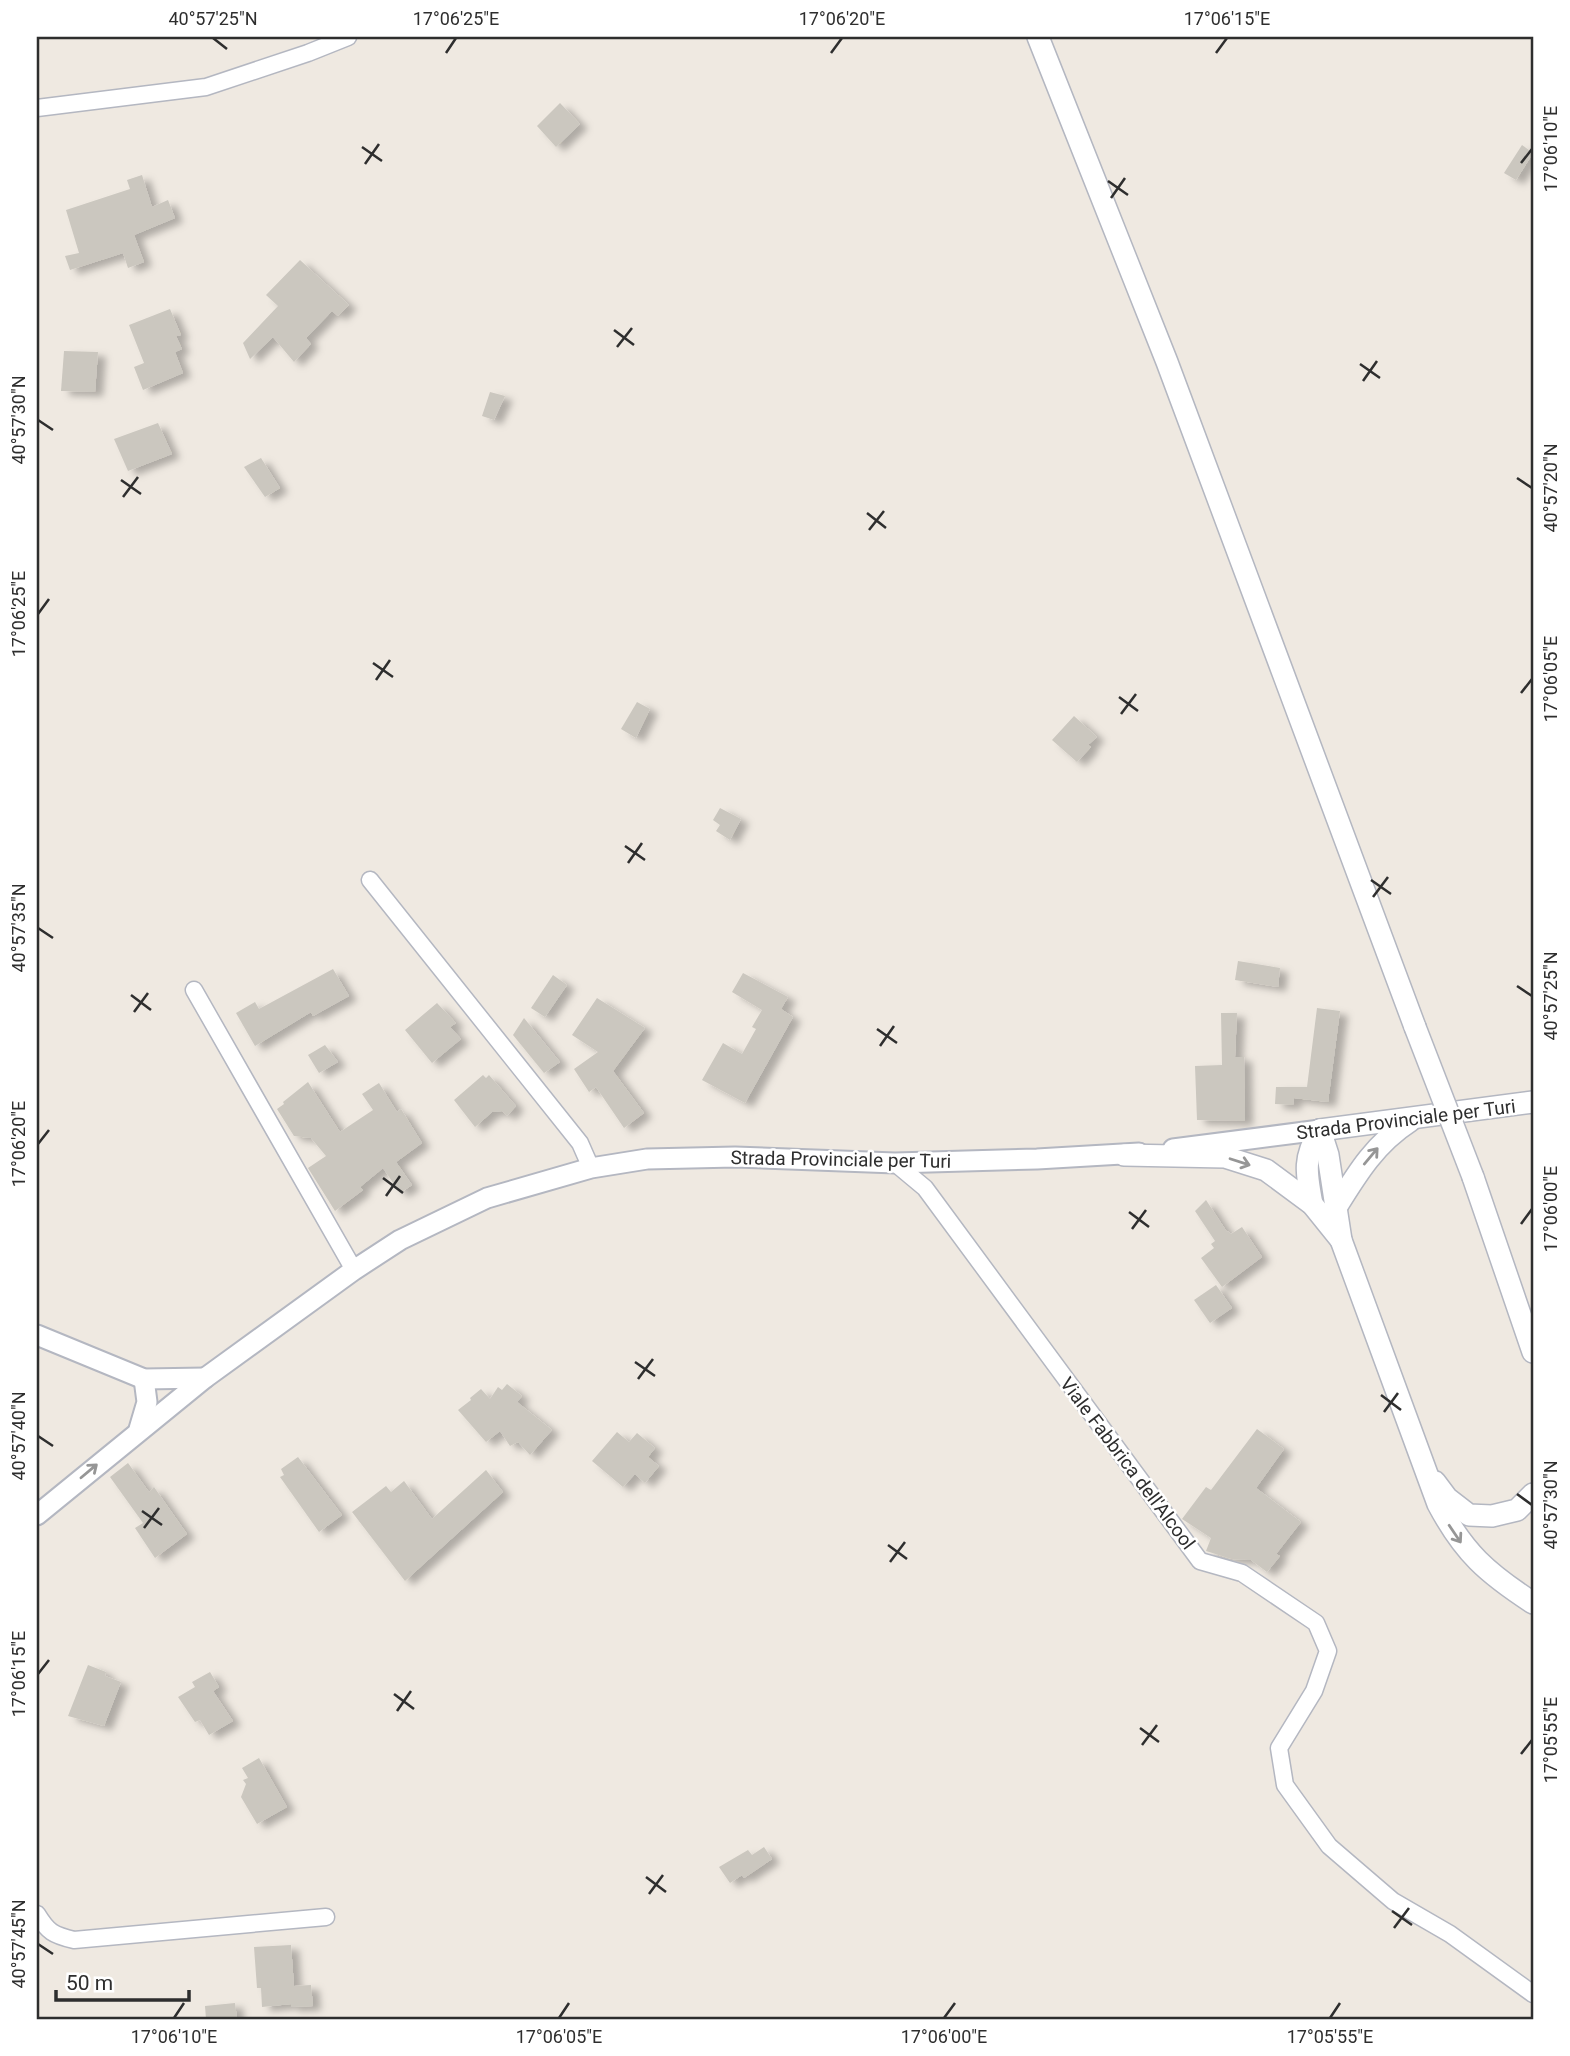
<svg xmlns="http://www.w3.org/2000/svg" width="1570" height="2056" font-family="Roboto,sans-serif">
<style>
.building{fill:#cbc7bf;filter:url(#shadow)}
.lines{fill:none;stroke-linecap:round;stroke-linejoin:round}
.minor-casing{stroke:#b4b7c1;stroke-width:19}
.tertiary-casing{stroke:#b4b7c1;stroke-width:23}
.secondary-casing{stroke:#b4b7c1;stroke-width:24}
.minor{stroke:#fff;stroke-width:16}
.tertiary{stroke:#fff;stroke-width:19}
.secondary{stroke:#fff;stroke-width:21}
.secondary-bridge-casing{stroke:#b4b7c1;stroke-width:24;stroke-linecap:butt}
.secondary-bridge{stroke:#fff;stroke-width:21}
.oneway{stroke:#969696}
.ticks{fill:none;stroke:#2e2e2e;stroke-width:2.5}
.labels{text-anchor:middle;stroke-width:5;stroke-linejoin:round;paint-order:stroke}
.street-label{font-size:19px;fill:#2e2e2e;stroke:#fff}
.neatline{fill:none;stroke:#2e2e2e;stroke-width:2.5}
.ticks-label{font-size:18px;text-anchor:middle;fill:#2e2e2e}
</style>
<defs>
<filter id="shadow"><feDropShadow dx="8" dy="4.5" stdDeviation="3.5" flood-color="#0004"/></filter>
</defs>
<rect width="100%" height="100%" fill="#efe9e1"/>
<g class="building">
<polygon points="560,103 580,124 556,147 537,126"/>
<polygon points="1522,145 1533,153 1516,180 1504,173"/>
<polygon points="142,175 152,207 168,200 175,218 134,235 144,262 128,268 123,253 70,270 65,256 79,253 66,210 130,189 127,180"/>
<polygon points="300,260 349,305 338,316 332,311 306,338 311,344 294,362 273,337 250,359 243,343 278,306 266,295"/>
<polygon points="170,309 181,335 176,336 182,349 175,352 183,373 143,390 134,367 144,363 129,325"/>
<polygon points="64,351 98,352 95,392 61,391"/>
<polygon points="490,392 505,396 494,420 482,416"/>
<polygon points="158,423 172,454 128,471 114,439"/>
<polygon points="261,458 280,488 265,497 244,467"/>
<polygon points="637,702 650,709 636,738 621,729"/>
<polygon points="1074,716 1097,737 1088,745 1091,747 1077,762 1052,740"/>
<polygon points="720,808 741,819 730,840 716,831 720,825 713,820"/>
<polygon points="1238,961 1280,968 1278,987 1235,980"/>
<polygon points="333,969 349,996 313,1016 311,1012 255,1046 236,1013 255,1002 259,1009"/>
<polygon points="743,973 788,997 781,1009 793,1017 745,1103 702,1080 723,1043 742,1054 756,1029 752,1027 762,1010 732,992"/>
<polygon points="553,975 567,985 545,1017 531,1008"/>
<polygon points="597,998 645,1028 613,1071 644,1113 624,1128 596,1087 589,1092 574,1069 598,1052 572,1035"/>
<polygon points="437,1003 456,1023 450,1027 461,1039 432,1063 405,1030"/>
<polygon points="1317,1008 1340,1011 1328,1102 1294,1098 1293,1105 1275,1104 1276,1087 1307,1087"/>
<polygon points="1221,1013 1237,1013 1235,1057 1244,1057 1245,1121 1197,1120 1195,1066 1222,1065"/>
<polygon points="524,1018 560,1062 544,1073 513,1035"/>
<polygon points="325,1045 338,1062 319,1073 308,1055"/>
<polygon points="483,1075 486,1078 489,1075 516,1106 507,1116 502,1111 492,1112 475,1127 454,1100"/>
<polygon points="308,1082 340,1132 373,1110 362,1094 379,1083 397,1112 401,1109 422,1143 396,1162 412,1185 400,1193 383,1168 360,1187 363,1190 335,1211 308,1168 326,1156 311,1138 294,1136 277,1109 284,1104 283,1102"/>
<polygon points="1206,1200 1227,1232 1228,1231 1231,1234 1242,1227 1262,1257 1222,1287 1201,1258 1214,1248 1211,1244 1215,1241 1195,1211"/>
<polygon points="1216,1285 1232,1308 1210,1323 1194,1300"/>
<polygon points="507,1384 522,1396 517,1402 552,1430 530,1455 518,1442 510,1446 500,1431 486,1442 458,1410 471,1400 470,1398 481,1389 490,1399 498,1387 502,1390"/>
<polygon points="1257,1429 1284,1449 1256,1488 1301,1522 1276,1554 1280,1556 1267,1572 1251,1560 1232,1559 1206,1551 1211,1538 1182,1519 1206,1487 1211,1490"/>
<polygon points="617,1432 629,1442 637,1433 655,1448 648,1457 659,1466 645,1483 635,1474 623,1487 592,1461"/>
<polygon points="298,1457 342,1515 319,1532 280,1477 284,1475 281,1469"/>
<polygon points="128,1463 149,1492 154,1487 187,1534 155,1558 135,1528 143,1523 110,1477"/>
<polygon points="486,1470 503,1492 405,1581 352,1512 386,1486 391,1492 404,1481 432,1519"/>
<polygon points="88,1665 106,1672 105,1676 121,1682 104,1726 68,1716"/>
<polygon points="210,1672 219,1687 213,1691 233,1721 209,1735 200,1720 195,1722 178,1697 195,1687 192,1682"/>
<polygon points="259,1758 287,1807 257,1824 241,1797 246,1784 243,1780 248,1778 242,1768"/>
<polygon points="764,1847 772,1859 744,1878 742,1875 730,1883 719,1867 748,1850 752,1855"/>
<polygon points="291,1945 294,1986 311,1985 313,2006 291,2007 291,2004 262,2007 261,1988 257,1988 254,1947"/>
<polygon points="235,2003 237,2019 206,2019 205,2006"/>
</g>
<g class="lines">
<defs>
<g id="minor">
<polyline points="37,108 206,87 308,53 348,37"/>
<polyline points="370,880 580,1143 591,1168"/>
<polyline points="194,990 354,1270"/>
<polyline points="895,1163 925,1188 1200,1561 1242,1573 1316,1623 1328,1651 1314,1691 1279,1748 1285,1785 1329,1846 1393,1901 1450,1934 1533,1994"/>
<path d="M37 1914C48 1932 53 1935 74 1940L326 1917"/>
</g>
<g id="tertiary">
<polyline points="1173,1149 1320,1130"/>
<polyline points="37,1335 144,1379 205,1378"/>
<polyline points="139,1429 147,1402 144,1379"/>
<polyline points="37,1515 205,1378 354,1270 400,1240 487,1198 591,1168 647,1159 735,1157 895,1163 1037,1159 1139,1153"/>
</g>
<g id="secondary">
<polyline points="1038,37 1167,362 1415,1027"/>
<path d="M1320 1130 1328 1155 1341 1240 1438 1504C1464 1553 1487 1573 1533 1603"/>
<polyline points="1320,1130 1533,1102"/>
<polyline points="1124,1155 1225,1157 1266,1170 1312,1204 1341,1240"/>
<polyline points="1473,1177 1533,1352"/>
<path d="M1312 1204C1306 1172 1303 1158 1320 1130"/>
<path d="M1337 1206C1358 1172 1376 1143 1410 1121"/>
<polyline points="1435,1482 1447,1498 1469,1515 1492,1516 1517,1510 1533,1494"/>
</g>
</defs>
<use href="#minor" class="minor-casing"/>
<use href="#tertiary" class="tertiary-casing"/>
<use href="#secondary" class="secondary-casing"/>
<use href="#minor" class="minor"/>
<use href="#tertiary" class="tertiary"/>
<use href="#secondary" class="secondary"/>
<defs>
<polyline id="secondary-bridge" points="1415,1027 1473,1177"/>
</defs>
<use href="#secondary-bridge" class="secondary-bridge-casing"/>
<use href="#secondary-bridge" class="secondary-bridge"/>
</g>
<defs><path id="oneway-shaft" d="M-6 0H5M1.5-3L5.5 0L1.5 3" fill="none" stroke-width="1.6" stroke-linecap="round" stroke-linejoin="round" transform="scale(1.75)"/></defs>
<g class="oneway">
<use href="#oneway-shaft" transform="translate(1371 1156) rotate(-50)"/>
<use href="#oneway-shaft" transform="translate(1240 1162) rotate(18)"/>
<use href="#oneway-shaft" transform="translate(89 1471) rotate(-40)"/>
<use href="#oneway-shaft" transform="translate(1455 1534) rotate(56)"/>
</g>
<path class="ticks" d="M213 38 227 49M446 53 456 38M831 53 842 38M1216 53 1227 38M362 147 382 161M1521 163 1532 149M365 164 379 144M1108 181 1128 195M1111 198 1125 178M614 330 634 345M617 347 632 328M1360 364 1380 378M1363 381 1377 361M38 420 53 430M1517 478 1532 488M121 480 141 494M123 497 138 477M867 513 886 528M869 530 884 511M38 614 49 599M373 663 393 677M376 680 390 660M1521 693 1532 679M1119 697 1138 711M1121 714 1136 694M625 846 645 860M628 863 642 843M1371 880 1391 894M1373 897 1388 877M38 928 53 938M1517 986 1532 996M131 995 151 1010M134 1012 148 993M877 1029 897 1043M880 1046 894 1026M38 1144 49 1130M383 1178 403 1193M386 1196 400 1176M1129 1212 1149 1227M1521 1224 1532 1209M1132 1229 1146 1210M635 1362 655 1376M638 1379 653 1359M1381 1395 1401 1410M1384 1412 1398 1393M38 1436 53 1446M1517 1494 1532 1505M142 1511 162 1525M144 1528 159 1508M888 1545 907 1559M890 1562 905 1542M38 1674 49 1660M394 1694 414 1709M397 1711 411 1691M1140 1728 1159 1742M1142 1745 1157 1725M1521 1754 1532 1740M646 1877 666 1892M649 1894 663 1875M1392 1911 1412 1925M1394 1928 1409 1908M38 1944 53 1954M174 2018 184 2003M559 2018 569 2003M944 2018 955 2003M1330 2018 1340 2003"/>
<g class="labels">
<g class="street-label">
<text transform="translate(1406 1119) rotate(-7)" y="7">Strada Provinciale per Turi</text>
<text transform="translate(841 1159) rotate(1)" y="7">Strada Provinciale per Turi</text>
<text transform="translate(1128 1463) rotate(53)" y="7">Viale Fabbrica dell'Alcool</text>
</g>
</g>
<rect width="1570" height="2056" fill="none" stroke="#ffffff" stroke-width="77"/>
<path d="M56 1990v10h133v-10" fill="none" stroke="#2e2e2e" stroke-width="3.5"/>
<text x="66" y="1990" font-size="21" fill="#2e2e2e" stroke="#ffffff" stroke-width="5" paint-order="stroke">50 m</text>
<rect x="38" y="38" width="1494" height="1980" class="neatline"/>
<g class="ticks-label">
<text x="213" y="25">40°57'25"N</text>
<text x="456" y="25">17°06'25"E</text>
<text x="842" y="25">17°06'20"E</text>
<text x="1227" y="25">17°06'15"E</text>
<text transform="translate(1551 149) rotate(-90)" y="6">17°06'10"E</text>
<text transform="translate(19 420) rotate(-90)" y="6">40°57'30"N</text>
<text transform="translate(1551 488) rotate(-90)" y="6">40°57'20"N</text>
<text transform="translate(19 614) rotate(-90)" y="6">17°06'25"E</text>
<text transform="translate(1551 679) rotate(-90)" y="6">17°06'05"E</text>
<text transform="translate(19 928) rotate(-90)" y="6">40°57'35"N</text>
<text transform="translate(1551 996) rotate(-90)" y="6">40°57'25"N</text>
<text transform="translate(19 1144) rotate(-90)" y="6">17°06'20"E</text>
<text transform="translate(1551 1209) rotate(-90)" y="6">17°06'00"E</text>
<text transform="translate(19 1436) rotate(-90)" y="6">40°57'40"N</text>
<text transform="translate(1551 1505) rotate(-90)" y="6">40°57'30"N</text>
<text transform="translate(19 1674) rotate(-90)" y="6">17°06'15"E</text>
<text transform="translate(1551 1740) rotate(-90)" y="6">17°05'55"E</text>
<text transform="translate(19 1944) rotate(-90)" y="6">40°57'45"N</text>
<text x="174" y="2043">17°06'10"E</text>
<text x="559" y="2043">17°06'05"E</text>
<text x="944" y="2043">17°06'00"E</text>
<text x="1330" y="2043">17°05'55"E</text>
</g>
</svg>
